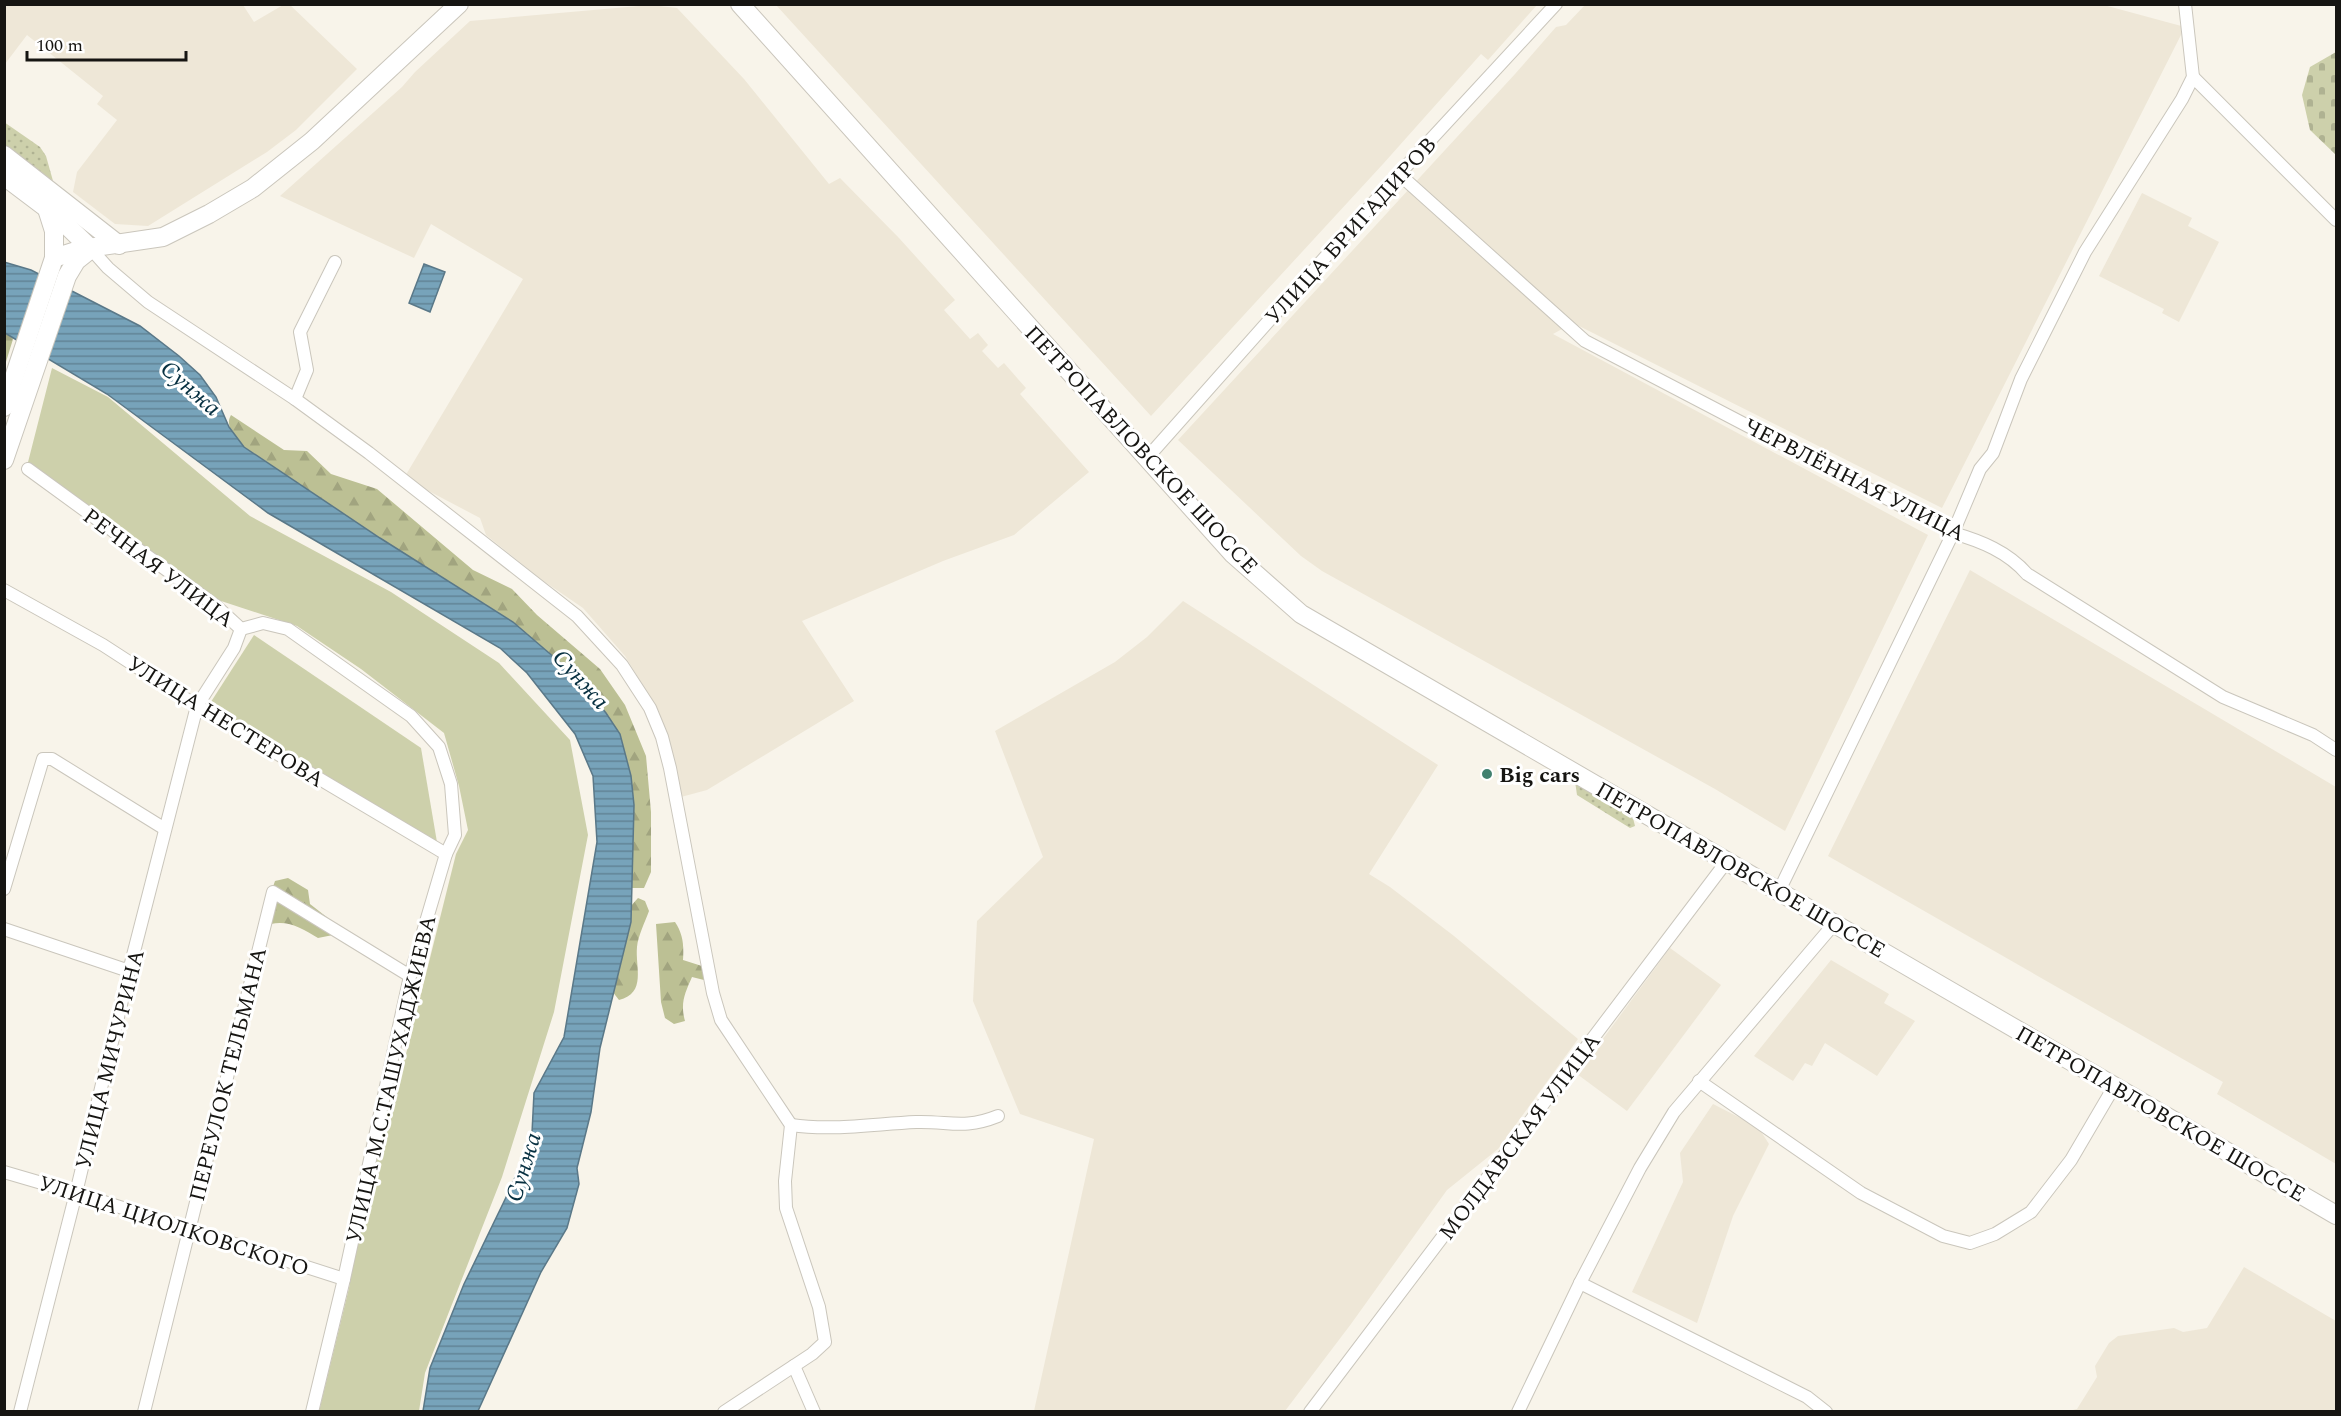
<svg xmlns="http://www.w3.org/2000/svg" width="2341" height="1416" font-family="Spectral,serif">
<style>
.built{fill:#eee7d7}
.grass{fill:url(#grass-dots)}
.forest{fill:url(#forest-firs)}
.cemetery{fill:url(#cemetery-stones)}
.green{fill:#cdd0ab}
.water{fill:url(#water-rules);stroke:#5a7888;stroke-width:1.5}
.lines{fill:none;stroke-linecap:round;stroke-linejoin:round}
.minor-casing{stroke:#cac6bc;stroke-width:14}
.primary-casing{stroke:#cac6bc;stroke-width:20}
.minor{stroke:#fff;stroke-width:12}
.primary{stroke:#fff;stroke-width:18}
.poi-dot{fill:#41806f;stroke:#fff;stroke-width:2}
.labels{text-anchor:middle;stroke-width:6;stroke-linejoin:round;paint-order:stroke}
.street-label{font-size:22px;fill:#161512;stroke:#fff}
.poi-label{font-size:22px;font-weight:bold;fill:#161512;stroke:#fff;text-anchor:start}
.water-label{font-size:24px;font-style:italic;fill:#073041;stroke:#fff}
</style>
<defs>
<pattern id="grass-dots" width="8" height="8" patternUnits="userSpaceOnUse" patternTransform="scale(1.5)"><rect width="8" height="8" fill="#cdd0ab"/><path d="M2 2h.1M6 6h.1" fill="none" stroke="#afb292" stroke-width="1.8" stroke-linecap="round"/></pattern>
<pattern id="forest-firs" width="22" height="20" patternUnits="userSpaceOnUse" patternTransform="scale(1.5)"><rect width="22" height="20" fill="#bcc094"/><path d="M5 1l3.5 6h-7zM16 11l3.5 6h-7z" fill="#a1a47f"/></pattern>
<pattern id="cemetery-stones" width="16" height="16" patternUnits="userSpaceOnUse" patternTransform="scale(1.5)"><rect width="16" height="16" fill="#cdd0ab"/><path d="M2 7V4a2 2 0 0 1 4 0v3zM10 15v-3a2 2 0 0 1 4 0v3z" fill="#afb292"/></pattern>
<pattern id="water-rules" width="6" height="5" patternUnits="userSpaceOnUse" patternTransform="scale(1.5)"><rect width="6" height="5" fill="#77a3ba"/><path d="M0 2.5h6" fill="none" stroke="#618496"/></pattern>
</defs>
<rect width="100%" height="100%" fill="#f8f4ea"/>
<g class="built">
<polygon points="289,4 357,69 296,130 267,152 148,226 115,224 73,192 77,172 117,120 97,104 103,96 27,35 5,64 5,5 243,5 254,22 283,5"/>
<polygon points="2100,4 2185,27 1942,508 1573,323 1553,334 1928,535 1785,831 1715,789 1322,571 1301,556 1178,440 1515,74 1556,27 1566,25 1585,5"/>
<polygon points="650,5 677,8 744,79 829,184 840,178 899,238 955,300 944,310 970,339 978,333 988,345 982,351 998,368 1004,363 1026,388 1020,394 1089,472 1014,535 943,561 802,621 854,701 707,790 681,797 659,712 625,656 583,608 542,580 486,535 480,518 404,478 523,279 431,224 414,258 280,196 402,87 415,72 470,21"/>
<polygon points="776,5 1537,5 1488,60 1481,54 1383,164 1151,416"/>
<polygon points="2142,193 2192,218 2188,226 2219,242 2179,322 2162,313 2164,309 2099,276"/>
<polygon points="1970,570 2336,787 2336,1164 2217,1094 2223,1082 1828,856"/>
<polygon points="1183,601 1438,765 1369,874 1390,887 1454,936 1578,1039 1498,1149 1447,1190 1351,1324 1285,1411 1034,1411 1094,1139 1020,1114 973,1001 977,921 1043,857 995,731 1115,662 1147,637"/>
<polygon points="1670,948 1721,985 1627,1111 1577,1074"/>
<polygon points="1831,960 1889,994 1884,1003 1915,1021 1877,1076 1825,1043 1812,1066 1805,1063 1793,1081 1754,1056"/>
<polygon points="1713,1104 1758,1127 1769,1144 1733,1216 1697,1323 1632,1292 1683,1182 1680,1153"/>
<polygon points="2244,1267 2336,1321 2336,1411 2069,1411 2077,1409 2097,1377 2095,1366 2109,1343 2118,1336 2174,1328 2183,1332 2207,1328"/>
</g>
<g class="grass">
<polygon points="4,122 40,147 46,156 53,181 5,145"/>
<polygon points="1575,781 1633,818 1635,826 1630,828 1577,795"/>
</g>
<g class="forest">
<polygon points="5,330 14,336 5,365"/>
<path d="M231 415 284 450 307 451 331 474 377 489 473 570 512 589 537 615 600 669 625 705 646 756 651 812V872L644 888H632L634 805 631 776 620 734 577 677 513 622 380 538 244 447C236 437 224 427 231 415Z"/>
<path d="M288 878 308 890 310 904 333 922V935L318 938C303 929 289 920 271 924L263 915 275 881Z"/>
<path d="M638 898 645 901 649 911C645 922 638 936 637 947 635 967 647 993 619 1000L612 991 628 909Z"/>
<path d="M675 922C683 934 684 945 683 960L705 967 704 980 692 977C685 993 680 1003 685 1021L674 1024 665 1018 661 1002 656 924Z"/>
</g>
<polygon class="cemetery" points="2336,52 2336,155 2310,130 2302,95 2310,67"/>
<g class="green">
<polygon points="52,368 108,397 250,516 391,592 499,663 570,740 588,835 554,1012 502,1177 425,1373 419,1411 319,1411 349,1288 377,1129 406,1054 456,854 468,830 459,786 444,733 361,669 297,626 215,599 26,470"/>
<polygon points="254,635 421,748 438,848 207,708"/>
</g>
<g class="water">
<polygon points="4,262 31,270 140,326 179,356 200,375 216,397 229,427 244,447 380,538 513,622 577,677 606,713 620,734 631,776 634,805 631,922 600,1048 591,1112 577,1168 579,1184 567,1228 541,1272 478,1411 423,1411 430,1368 464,1284 512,1185 532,1133 534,1093 564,1037 597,842 593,776 575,734 527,673 500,648 268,513 107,394 5,333"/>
<polygon points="424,264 445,272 430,312 409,303"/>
</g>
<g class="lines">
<defs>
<g id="minor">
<polyline points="2193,77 2336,220"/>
<path d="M1399 174 1585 341 1953 533C1981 541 2008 552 2027 574L2223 697 2313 735 2336 750"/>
<polyline points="91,249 108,268 148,302 295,399 369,453 577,616 622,665 650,708 662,737 670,768 713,993 721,1020 791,1125 785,1181 786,1208 819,1307 825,1342 812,1354 724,1412"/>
<polyline points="295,399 307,370 300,332 335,262"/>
<polyline points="1147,458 1399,174 1556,4"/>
<polyline points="28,469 216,606 241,629 263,623 288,629 411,716 439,747 451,784 455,835 446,854 410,976 344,1279 312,1412"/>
<polyline points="4,590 103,645 197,706 446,854"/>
<polyline points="4,889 43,759 52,759 165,829"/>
<polyline points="1779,891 1953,533 1980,469 1993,453 2021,379 2085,252 2182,99 2193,77 2185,4"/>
<polyline points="4,929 129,971"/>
<polyline points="1699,1081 1861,1193 1943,1236 1970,1243 1995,1234 2031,1212 2071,1160 2115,1085"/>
<path d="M791 1125C832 1131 874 1124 916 1122 950 1121 963 1130 998 1116"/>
<polyline points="4,1172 76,1193 344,1279"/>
<polyline points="1580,1283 1807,1397 1826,1412"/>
<polyline points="794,1366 814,1412"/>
<polyline points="20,1412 76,1193 129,971 197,706 234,648 241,629"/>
<polyline points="144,1412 273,892 410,976"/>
<polyline points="1310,1412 1727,861"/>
<polyline points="1518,1412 1580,1283 1640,1168 1674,1112 1834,924"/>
</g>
<g id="primary">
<polyline points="740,4 1233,554 1301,614 2336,1215"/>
<polyline points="4,155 119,245"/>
<polyline points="4,176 57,216 91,249"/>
<polyline points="47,209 54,231 54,258"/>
<polyline points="4,407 54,258 82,249 163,237 209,214 253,188 312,141 459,4"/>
<polyline points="4,460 67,276 76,261 91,249"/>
</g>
</defs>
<use href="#minor" class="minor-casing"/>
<use href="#primary" class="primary-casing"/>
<use href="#minor" class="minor"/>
<use href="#primary" class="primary"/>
</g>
<circle class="poi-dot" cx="1487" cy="774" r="6"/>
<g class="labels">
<g class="street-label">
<text transform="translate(1350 230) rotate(-48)" y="8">УЛИЦА БРИГАДИРОВ</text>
<text transform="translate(1142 449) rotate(47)" y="8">ПЕТРОПАВЛОВСКОЕ ШОССЕ</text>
<text transform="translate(1855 479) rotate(27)" y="8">ЧЕРВЛЁННАЯ УЛИЦА</text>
<text transform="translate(159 567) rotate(37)" y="8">РЕЧНАЯ УЛИЦА</text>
<text transform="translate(226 721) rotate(32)" y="8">УЛИЦА НЕСТЕРОВА</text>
<text transform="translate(1741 869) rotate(30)" y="8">ПЕТРОПАВЛОВСКОЕ ШОССЕ</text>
<text transform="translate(109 1059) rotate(-76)" y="8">УЛИЦА МИЧУРИНА</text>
<text transform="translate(227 1074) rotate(-76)" y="8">ПЕРЕУЛОК ТЕЛЬМАНА</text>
<text transform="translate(390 1079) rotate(-77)" y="8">УЛИЦА М.С.ТАШУХАДЖИЕВА</text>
<text transform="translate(2161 1113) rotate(30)" y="8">ПЕТРОПАВЛОВСКОЕ ШОССЕ</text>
<text transform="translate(1519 1136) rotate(-53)" y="8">МОЛДАВСКАЯ УЛИЦА</text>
<text transform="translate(174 1225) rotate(18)" y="8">УЛИЦА ЦИОЛКОВСКОГО</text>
</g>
<g class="poi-label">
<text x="1499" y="782">Big cars</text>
</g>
<g class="water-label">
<text transform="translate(191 388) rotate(41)" y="8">Сунжа</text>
<text transform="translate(581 679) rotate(48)" y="8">Сунжа</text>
<text transform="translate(523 1167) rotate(-73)" y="8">Сунжа</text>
</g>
</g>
<rect width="2341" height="1416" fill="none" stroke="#161512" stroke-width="12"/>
<path d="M27 51v9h159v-9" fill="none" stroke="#161512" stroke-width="3"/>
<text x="36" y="51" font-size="18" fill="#161512" stroke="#ffffff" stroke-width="4.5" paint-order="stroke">100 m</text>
</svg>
